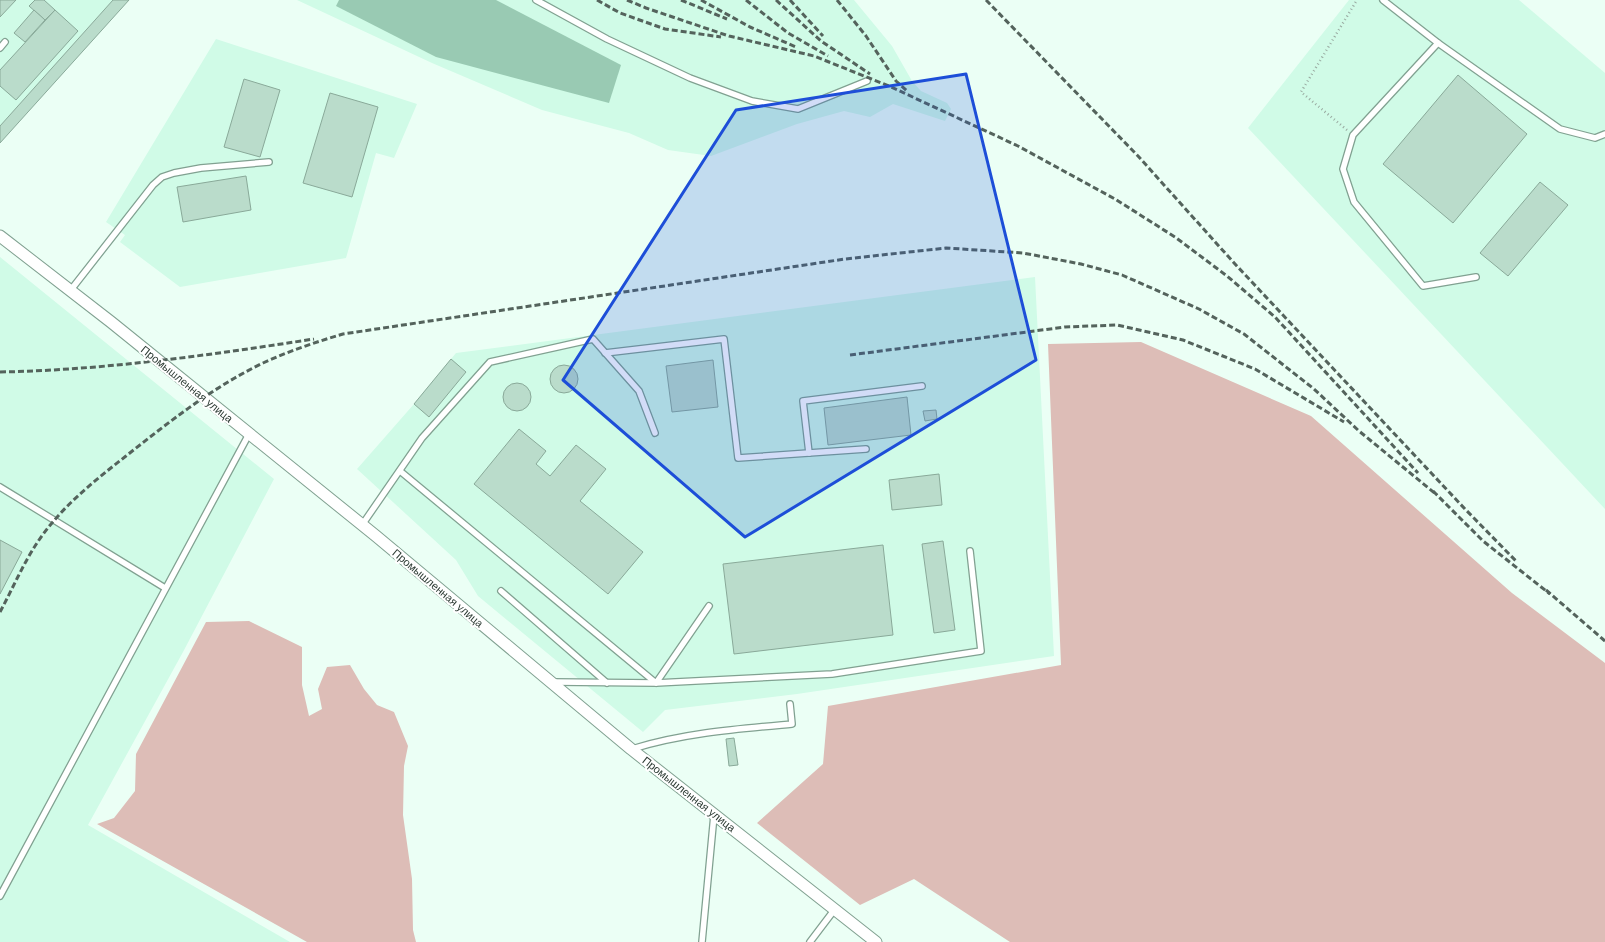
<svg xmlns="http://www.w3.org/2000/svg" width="1605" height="942" font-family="Arial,sans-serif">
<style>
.built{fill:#d0fbe7}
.green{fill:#ddbdb7}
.water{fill:#99cab3}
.building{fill:#badccb;stroke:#89a999}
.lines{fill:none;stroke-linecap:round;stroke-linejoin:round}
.service-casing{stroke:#81a191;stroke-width:8}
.minor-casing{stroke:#81a191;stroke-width:13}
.path{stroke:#99aaa1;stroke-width:2.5;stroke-dasharray:1 3;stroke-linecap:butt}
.service{stroke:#fff;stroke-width:5.5}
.minor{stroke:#fff;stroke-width:11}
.rail{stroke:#54635c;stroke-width:3;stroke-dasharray:6 3;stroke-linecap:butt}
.marked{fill:#1d4ed8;fill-opacity:0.2;stroke:#1d4ed8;stroke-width:3;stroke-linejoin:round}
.labels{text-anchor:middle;stroke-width:4;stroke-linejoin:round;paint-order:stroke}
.street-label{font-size:11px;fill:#2d3b34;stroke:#fff}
</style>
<rect width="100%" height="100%" fill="#ebfff5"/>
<g class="built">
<polygon points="0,0 113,0 0,126"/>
<polygon points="297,0 854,0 892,46 912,81 921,91 947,103 951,109 945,121 893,104 870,117 844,111 797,124 711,156 668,150 629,133 542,110 432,63"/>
<polygon points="1349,0 1519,0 1605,73 1605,509 1248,128"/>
<polygon points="216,39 417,104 394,158 376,153 346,258 180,287 120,242 125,235 106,222"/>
<polygon points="0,257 274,479 183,652 88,825 290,942 0,942"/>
<polygon points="1035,277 1054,656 797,694 665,710 643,732 478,596 456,560 357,469 414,404 456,353"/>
</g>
<g class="green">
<polygon points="1141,342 1311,416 1512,593 1605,663 1605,942 1010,942 914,879 860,905 757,823 823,764 828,706 1061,665 1048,344"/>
<polygon points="249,621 302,647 302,685 309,716 322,709 318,689 327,667 350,665 364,689 377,705 394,712 408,746 404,766 403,815 412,879 413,930 416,942 307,942 97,824 114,818 135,791 136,754 206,622"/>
</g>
<polygon class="water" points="339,0 496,0 621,65 609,103 436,57 336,6"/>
<g class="building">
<polygon points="0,0 16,0 0,17"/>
<polygon points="35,0 44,0 55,10 45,20 29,6"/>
<polygon points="113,0 129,0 0,143 0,126"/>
<polygon points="34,10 45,20 25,42 14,33"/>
<polygon points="55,10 78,31 16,100 0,86 0,70"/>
<polygon points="1458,75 1527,134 1453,223 1383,164"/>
<polygon points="244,79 280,90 260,157 224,147"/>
<polygon points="330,93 378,107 352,197 303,183"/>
<polygon points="246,176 251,210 183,222 177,187"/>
<polygon points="1540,182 1568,205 1508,276 1480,253"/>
<polygon points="451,359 466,372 429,417 414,404"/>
<polygon points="713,360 718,407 672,412 666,366"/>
<circle cx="564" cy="379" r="14"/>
<circle cx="517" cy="397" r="14"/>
<polygon points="907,397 911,435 828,445 824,408"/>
<polygon points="936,410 937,419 925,421 923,411"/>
<polygon points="519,429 546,451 536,464 550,476 576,445 606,469 580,501 643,552 608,594 474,484"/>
<polygon points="939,474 942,505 892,510 889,480"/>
<polygon points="0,540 22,552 0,594"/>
<polygon points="943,541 955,630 934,633 922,544"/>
<polygon points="883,545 893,635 734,654 723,564"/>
<polygon points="734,738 738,765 729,766 726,739"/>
</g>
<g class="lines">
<defs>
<g id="service">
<polyline points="536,0 607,39 690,78 752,101 798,109 867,81"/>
<polyline points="1383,0 1438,43 1353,135 1343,169 1354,202 1423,286 1476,277"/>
<polyline points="1438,43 1560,129 1595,138 1605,134"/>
<polyline points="0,48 5,42"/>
<polyline points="70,291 153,185 162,177 174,173 201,168 269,162"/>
<polyline points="605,353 724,339 738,458 866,449"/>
<polyline points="809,453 803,401 922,386"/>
<polyline points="400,471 656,683 709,606"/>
<polyline points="0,487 165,588"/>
<polyline points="362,525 422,438 490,362 593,339 639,391 655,433"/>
<polyline points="501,591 607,683"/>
<polyline points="554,682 656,683 832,674 981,651 970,551"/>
<path d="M632 749C684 733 737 729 792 724L790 704"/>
<polyline points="0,896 249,434"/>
<polyline points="702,942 714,815"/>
<polyline points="810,942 835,909"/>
</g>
<polyline id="minor" points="0,236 111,322 376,536 631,749 876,942"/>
</defs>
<use href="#service" class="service-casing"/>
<use href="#minor" class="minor-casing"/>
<polyline class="path" points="1347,130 1301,92 1357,0"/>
<use href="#service" class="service"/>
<use href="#minor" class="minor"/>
<g class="rail">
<polyline points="597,0 620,13 665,29 721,37"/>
<polyline points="627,0 646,8 729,36 814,56 889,86 1018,146 1115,199 1175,237 1227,276 1275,317 1418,473"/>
<polyline points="681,0 727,19"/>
<polyline points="701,0 750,27 796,47"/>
<polyline points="746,0 788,33 828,56"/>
<polyline points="776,0 821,41 870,74"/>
<polyline points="790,0 823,36"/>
<polyline points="837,0 866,36 896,81 907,91"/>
<polyline points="986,0 1138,156 1235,264 1465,509 1516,561"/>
<polyline points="850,355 1065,327 1117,325 1183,340 1255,369 1344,422"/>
<path d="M0 372C105 370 210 355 314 339"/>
<polyline points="1433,491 1483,541 1550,594"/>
<polyline points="1546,590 1605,641"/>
<path d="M0 612C12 590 23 564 37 543 60 508 93 482 126 456 169 422 213 387 263 363 289 351 316 342 343 334L845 259 946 248 1023 253 1081 264 1122 275 1199 309 1244 334 1314 389 1359 431 1437 495"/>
</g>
</g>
<path class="marked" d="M966 74 1036 360 745 537 563 380 736 110Z"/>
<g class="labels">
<g class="street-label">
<text transform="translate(187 384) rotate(39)" y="4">Промышленная улица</text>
<text transform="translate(438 588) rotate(40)" y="4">Промышленная улица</text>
<text transform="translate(689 794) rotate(38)" y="4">Промышленная улица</text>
</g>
</g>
</svg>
